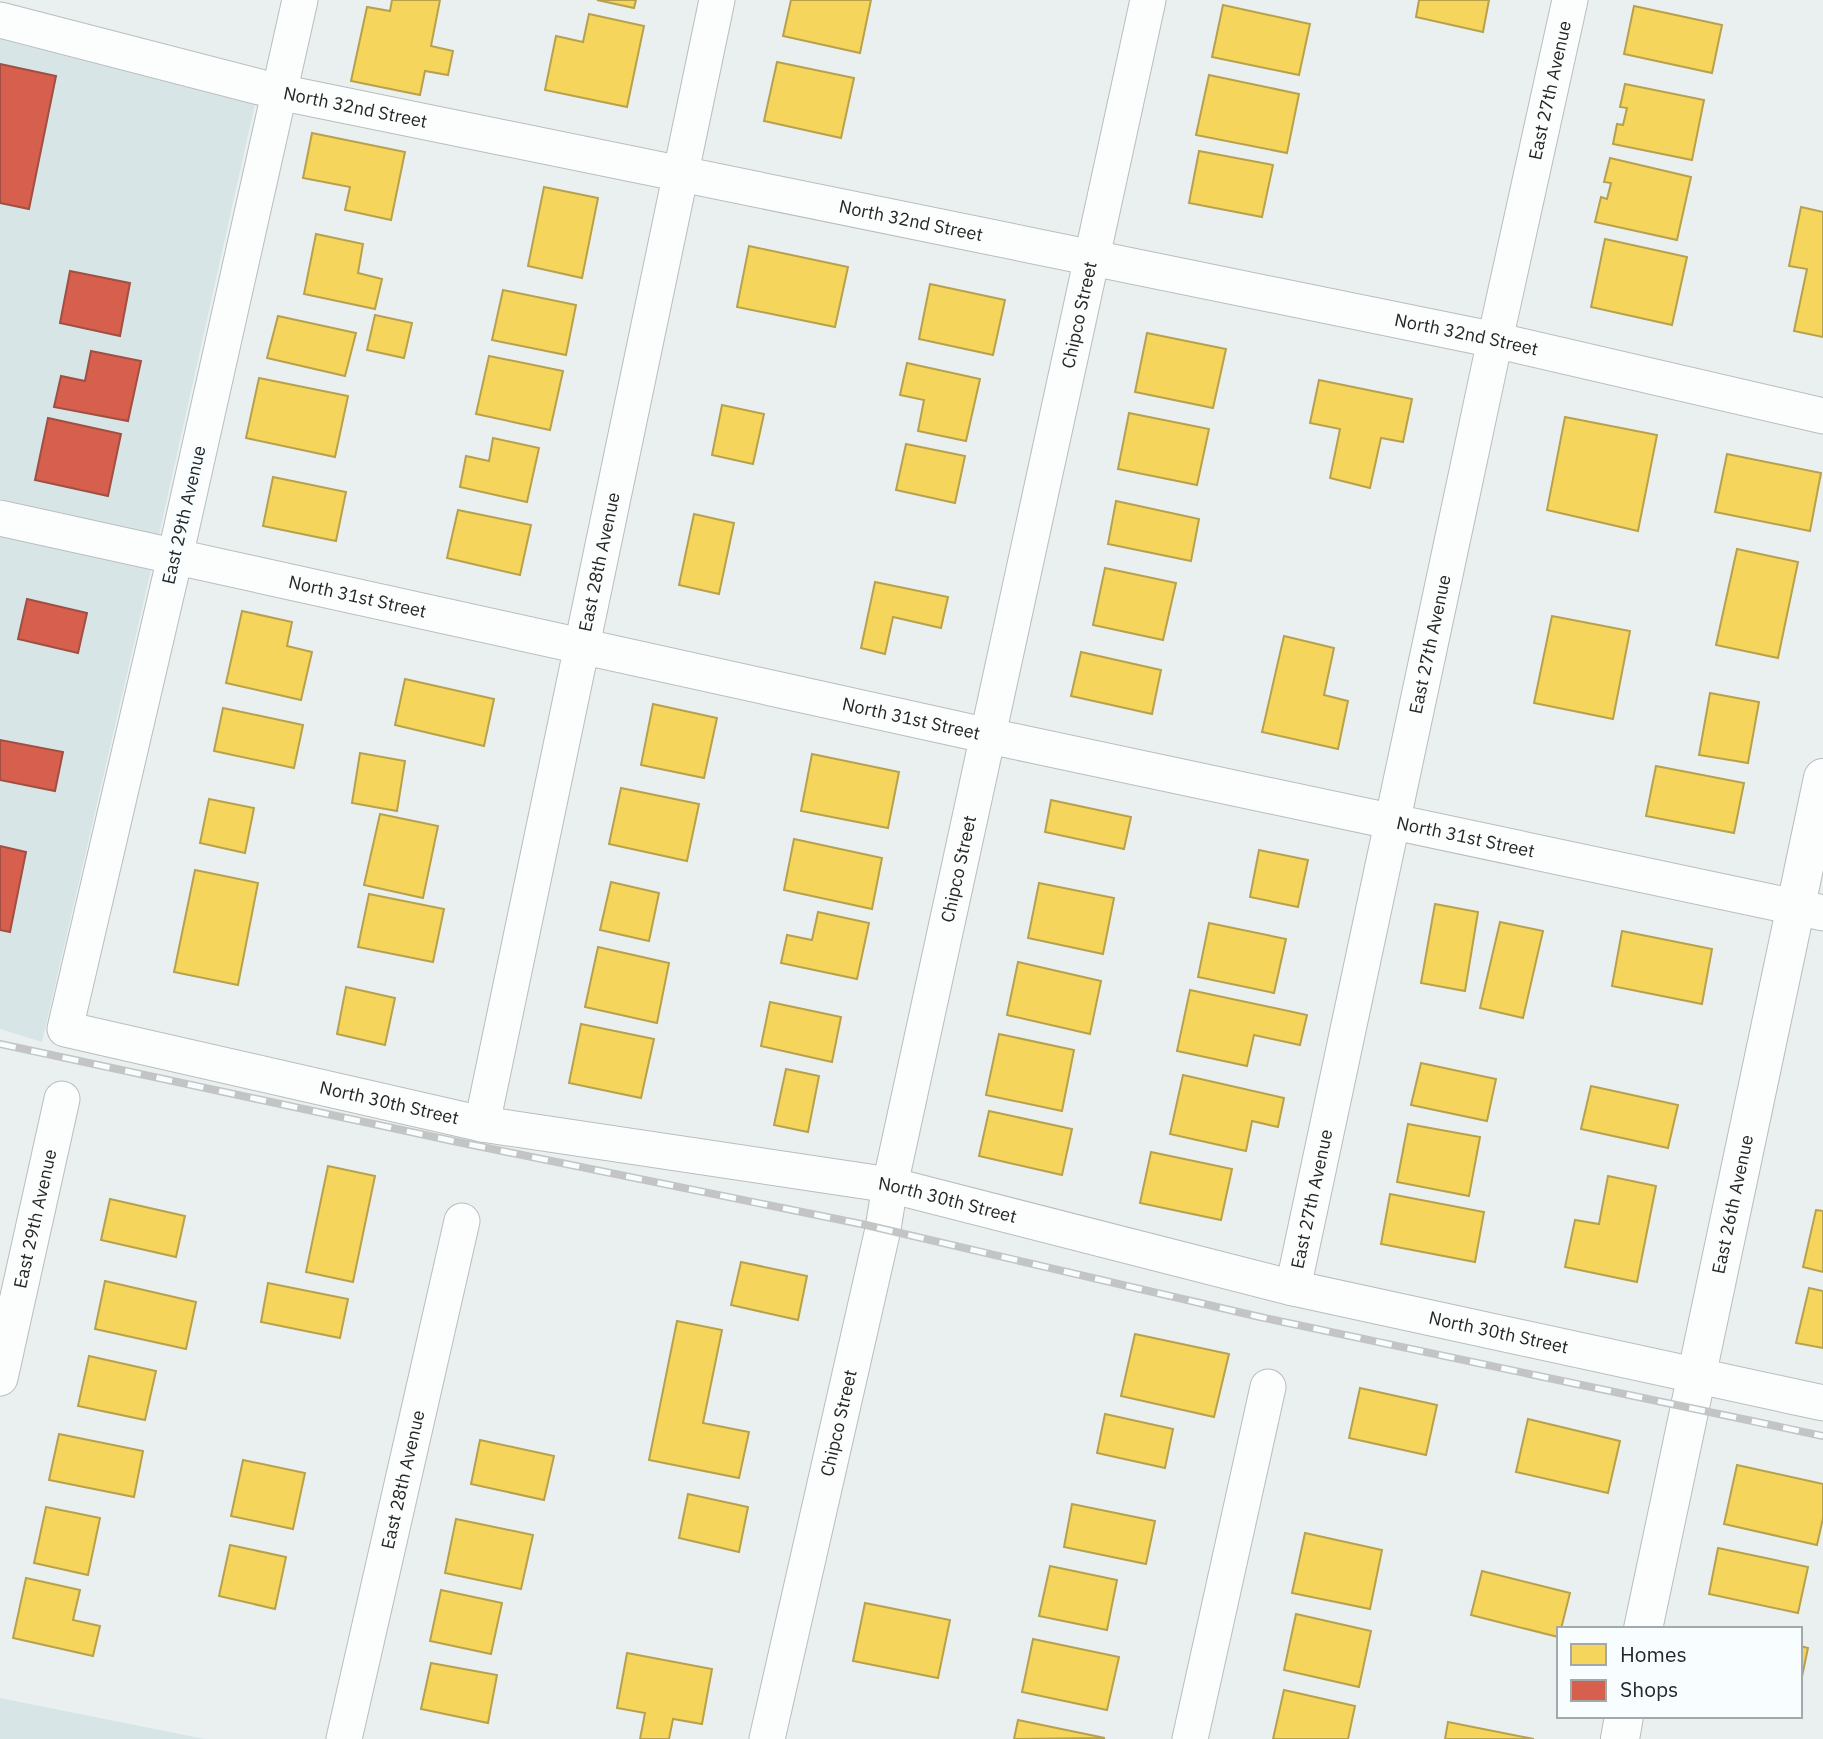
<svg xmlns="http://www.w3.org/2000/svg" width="1823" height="1739" font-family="'IBM Plex Sans',sans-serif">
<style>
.built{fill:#d7e5e6}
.homes{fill:#f6d55c;stroke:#b7a14c;stroke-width:2}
.shops{fill:#d6604d;stroke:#a04f42;stroke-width:2}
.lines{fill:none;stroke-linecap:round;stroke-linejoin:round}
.minor-casing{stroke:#b8bdbd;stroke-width:37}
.tertiary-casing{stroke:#b8bdbd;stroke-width:40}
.minor{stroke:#fcfdfd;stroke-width:35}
.tertiary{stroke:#fcfdfd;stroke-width:38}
.rail-casing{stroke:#c3c4c4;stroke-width:8}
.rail{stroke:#f8feff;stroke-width:5;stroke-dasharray:16;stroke-linecap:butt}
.labels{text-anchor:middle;stroke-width:7;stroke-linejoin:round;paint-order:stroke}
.street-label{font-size:18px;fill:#232727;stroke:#f8feff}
</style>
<rect width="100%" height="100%" fill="#eaf0f0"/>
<g class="built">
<polygon points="0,39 255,104 159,535 0,499"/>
<polygon points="0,536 151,570 42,1042 0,1029"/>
<polygon points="0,1698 205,1739 0,1739"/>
</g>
<g class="homes">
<polygon points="392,0 440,0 431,46 453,51 448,75 425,71 420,95 351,81 367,7 390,11"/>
<polygon points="597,0 636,0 634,8"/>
<polygon points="791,0 871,0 860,53 783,36"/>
<polygon points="1419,0 1489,0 1483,32 1416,17"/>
<polygon points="1223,5 1310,24 1299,75 1212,57"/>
<polygon points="1634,6 1722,25 1712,73 1624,54"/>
<polygon points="589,14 644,26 627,107 545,90 556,36 583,42"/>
<polygon points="777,62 854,78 841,138 764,121"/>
<polygon points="1209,75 1299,94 1287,153 1196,135"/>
<polygon points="1625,84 1704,100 1692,160 1613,144 1617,124 1623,125 1627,108 1620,107"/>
<polygon points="312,133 405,152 391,220 345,210 350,187 303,178"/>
<polygon points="1199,151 1273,165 1262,217 1189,203"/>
<polygon points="1610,158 1691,177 1677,240 1595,222 1601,197 1607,199 1611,183 1604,182"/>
<polygon points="544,187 598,198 582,278 528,266"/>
<polygon points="1801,207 1823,212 1823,337 1794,331 1807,269 1789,266"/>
<polygon points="316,234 363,244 358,273 382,279 375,309 304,294"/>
<polygon points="1605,239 1687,257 1672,325 1591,307"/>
<polygon points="749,246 848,267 835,327 737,307"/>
<polygon points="930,284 1005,300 993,355 919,339"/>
<polygon points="503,290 576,305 566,355 492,340"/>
<polygon points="375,315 412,323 404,358 367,350"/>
<polygon points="278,316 356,333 345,376 267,358"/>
<polygon points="1147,333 1226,349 1213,408 1135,392"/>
<polygon points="489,356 563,371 550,430 476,414"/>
<polygon points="907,363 980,379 966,441 918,431 924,400 900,395"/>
<polygon points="259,378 348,396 335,457 246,438"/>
<polygon points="1319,380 1412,399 1403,442 1381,438 1370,488 1330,478 1340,429 1310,423"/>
<polygon points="722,405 764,414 753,464 712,455"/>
<polygon points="1129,413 1209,429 1197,485 1118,469"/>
<polygon points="1565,417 1657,435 1638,531 1547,510"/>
<polygon points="493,438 539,448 527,502 460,487 466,456 489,461"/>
<polygon points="906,444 965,456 955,503 896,490"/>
<polygon points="1727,454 1821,473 1810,531 1715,512"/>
<polygon points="273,477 346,492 336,541 263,526"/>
<polygon points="1116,501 1199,519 1191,561 1108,544"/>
<polygon points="458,510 531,525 520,575 447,558"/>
<polygon points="694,514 734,523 719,594 679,585"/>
<polygon points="1737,549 1798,562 1778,658 1716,645"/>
<polygon points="1105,568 1176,583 1163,640 1093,625"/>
<polygon points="875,582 948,597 941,628 893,617 885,654 861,648"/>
<polygon points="242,611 292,622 287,646 312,652 301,700 226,683"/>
<polygon points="1552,616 1630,631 1613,719 1534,703"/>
<polygon points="1284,636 1334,648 1324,695 1348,701 1338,749 1262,732"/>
<polygon points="1081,652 1161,670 1152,714 1071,696"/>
<polygon points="405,679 494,699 484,746 395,725"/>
<polygon points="1710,693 1759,702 1748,763 1699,755"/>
<polygon points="653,704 717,718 704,778 641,765"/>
<polygon points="223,708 303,725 294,768 214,751"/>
<polygon points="360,753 405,761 397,811 352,803"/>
<polygon points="812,754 899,772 888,828 801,811"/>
<polygon points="1656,766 1744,783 1734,833 1646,816"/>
<polygon points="621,788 699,804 687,861 609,844"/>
<polygon points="209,799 254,808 245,853 200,843"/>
<polygon points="1051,800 1131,817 1124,849 1045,832"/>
<polygon points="380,814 438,826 423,898 364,885"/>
<polygon points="794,839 882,858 872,909 784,890"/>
<polygon points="1259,850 1308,860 1298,907 1250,897"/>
<polygon points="195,870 258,883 238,985 174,972"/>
<polygon points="611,882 659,893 649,941 600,930"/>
<polygon points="1039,883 1114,898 1103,954 1028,938"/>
<polygon points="369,894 444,909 433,962 358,947"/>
<polygon points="1435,904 1478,912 1465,991 1421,983"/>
<polygon points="818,912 869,923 857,979 781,963 787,935 812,940"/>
<polygon points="1500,922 1543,931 1523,1018 1480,1008"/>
<polygon points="1209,923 1286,939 1274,993 1198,977"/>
<polygon points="1622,931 1712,949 1702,1004 1612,986"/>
<polygon points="598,947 669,963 657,1023 585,1007"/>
<polygon points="1018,962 1101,981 1090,1034 1007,1015"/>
<polygon points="346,987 395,998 385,1045 337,1034"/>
<polygon points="1190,990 1307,1015 1300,1045 1254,1035 1247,1066 1177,1051"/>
<polygon points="770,1002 841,1017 832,1062 761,1046"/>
<polygon points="581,1024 654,1039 641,1098 569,1083"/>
<polygon points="999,1034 1074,1050 1062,1111 986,1095"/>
<polygon points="1421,1063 1496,1079 1487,1121 1411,1105"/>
<polygon points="786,1069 819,1076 808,1132 774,1125"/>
<polygon points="1183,1075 1284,1098 1278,1127 1252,1121 1246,1151 1170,1134"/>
<polygon points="1591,1086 1678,1105 1668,1148 1581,1129"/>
<polygon points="989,1111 1072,1129 1062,1175 979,1156"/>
<polygon points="1408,1124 1480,1137 1469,1196 1397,1182"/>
<polygon points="1151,1152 1232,1169 1221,1220 1140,1203"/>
<polygon points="328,1166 375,1176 353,1282 306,1272"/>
<polygon points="1608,1176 1656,1186 1637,1282 1565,1267 1575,1220 1599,1224"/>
<polygon points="1390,1194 1484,1212 1475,1262 1381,1244"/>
<polygon points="110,1199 185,1216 176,1257 101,1240"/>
<polygon points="1816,1210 1823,1211 1823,1272 1803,1267"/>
<polygon points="741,1262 807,1276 798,1320 731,1305"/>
<polygon points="105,1281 196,1302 186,1349 95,1329"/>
<polygon points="268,1283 348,1299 340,1338 261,1322"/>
<polygon points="1809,1288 1823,1291 1823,1348 1796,1343"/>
<polygon points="677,1321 722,1330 703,1423 749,1432 739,1478 649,1460"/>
<polygon points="1135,1334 1229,1354 1214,1417 1121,1396"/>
<polygon points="89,1356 156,1371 145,1420 78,1406"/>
<polygon points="1360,1388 1437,1405 1426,1455 1349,1438"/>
<polygon points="1105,1414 1173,1429 1165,1468 1097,1453"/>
<polygon points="1528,1419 1620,1441 1608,1493 1516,1472"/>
<polygon points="59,1434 143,1451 134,1497 49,1480"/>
<polygon points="480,1440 554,1456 544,1500 471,1484"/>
<polygon points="243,1460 305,1473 293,1529 231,1516"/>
<polygon points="1737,1465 1823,1484 1823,1518 1817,1545 1724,1524"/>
<polygon points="688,1494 748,1507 739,1552 679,1538"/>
<polygon points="1072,1504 1155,1521 1146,1564 1064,1547"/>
<polygon points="46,1507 100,1518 88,1575 34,1563"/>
<polygon points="456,1519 533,1535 521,1589 445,1573"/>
<polygon points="1305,1533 1382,1550 1370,1609 1292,1593"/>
<polygon points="230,1545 286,1557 275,1609 219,1596"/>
<polygon points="1718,1548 1808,1567 1798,1613 1709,1594"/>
<polygon points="1050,1566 1117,1580 1107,1630 1039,1616"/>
<polygon points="1482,1571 1570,1593 1561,1629 1559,1629 1558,1637 1471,1615"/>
<polygon points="26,1578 80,1590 73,1620 100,1626 93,1656 13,1638"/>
<polygon points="441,1590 502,1603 491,1654 430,1641"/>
<polygon points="865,1603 950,1620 938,1678 853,1661"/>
<polygon points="1296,1614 1371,1631 1359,1687 1284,1670"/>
<polygon points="1033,1639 1119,1657 1107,1710 1022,1692"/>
<polygon points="1800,1646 1808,1648 1800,1686"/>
<polygon points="627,1653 712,1669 702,1724 673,1719 669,1739 640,1739 645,1713 617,1708"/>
<polygon points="431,1663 497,1675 488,1723 421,1709"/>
<polygon points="1284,1690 1355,1706 1348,1739 1273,1739"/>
<polygon points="1018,1720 1105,1738 1014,1739"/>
<polygon points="1448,1722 1534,1739 1445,1739"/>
</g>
<g class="shops">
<polygon points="0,64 56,76 29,209 0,203"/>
<polygon points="70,271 130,283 120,336 60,323"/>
<polygon points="91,351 141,361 128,421 54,407 61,376 85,381"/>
<polygon points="48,418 121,434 108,496 35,480"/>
<polygon points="27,599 87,613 78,653 18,639"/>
<polygon points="0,740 63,752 55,791 0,780"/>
<polygon points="0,846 26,852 10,932 0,930"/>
</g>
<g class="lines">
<defs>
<g id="minor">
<path id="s1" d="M300 0 175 557 65 1029 482 1124 890 1185 1293 1288 1823 1403"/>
<path id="s2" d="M0 20 279 92 1495 340 1823 416"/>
<path id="s3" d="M0 518 989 736 1823 913"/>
<path id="s4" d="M482 1124 717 0"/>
<path id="s5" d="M1293 1288 1495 340 1570 0"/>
<path id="s6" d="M0 1378 62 1099"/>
<path id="s7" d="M344 1739 462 1221"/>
<path id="s8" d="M767 1739 883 1229 890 1185 1148 0"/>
<polyline points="1190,1739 1268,1387"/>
</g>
<g id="tertiary">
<path id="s9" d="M1643 1629 1823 778"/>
<polyline points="1620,1739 1624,1716"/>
</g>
</defs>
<use href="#minor" class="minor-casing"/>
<use href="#tertiary" class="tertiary-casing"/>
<use href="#minor" class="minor"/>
<use href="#tertiary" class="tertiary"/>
<defs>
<polyline id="rail" points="0,1044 453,1141 866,1225 1260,1317 1823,1436"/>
</defs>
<use href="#rail" class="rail-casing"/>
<use href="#rail" class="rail"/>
</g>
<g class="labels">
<g class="street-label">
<text dy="6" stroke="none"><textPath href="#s5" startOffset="1225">East 27th Avenue</textPath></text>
<text dy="6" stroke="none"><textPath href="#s2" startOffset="366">North 32nd Street</textPath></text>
<text dy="6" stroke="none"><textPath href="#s2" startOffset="933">North 32nd Street</textPath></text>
<text dy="6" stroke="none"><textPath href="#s8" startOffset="1458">Chipco Street</textPath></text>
<text dy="6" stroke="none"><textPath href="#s2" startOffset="1500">North 32nd Street</textPath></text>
<text transform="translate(184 515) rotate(-77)" y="6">East 29th Avenue</text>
<text dy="6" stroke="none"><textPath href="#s4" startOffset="574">East 28th Avenue</textPath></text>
<text dy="6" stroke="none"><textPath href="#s3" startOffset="366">North 31st Street</textPath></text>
<text dy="6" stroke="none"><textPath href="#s5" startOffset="658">East 27th Avenue</textPath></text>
<text dy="6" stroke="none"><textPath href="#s3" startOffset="933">North 31st Street</textPath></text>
<text dy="6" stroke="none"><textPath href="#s3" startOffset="1500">North 31st Street</textPath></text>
<text dy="6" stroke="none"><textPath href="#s8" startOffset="891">Chipco Street</textPath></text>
<text dy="6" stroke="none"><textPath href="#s1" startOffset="1388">North 30th Street</textPath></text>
<text dy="6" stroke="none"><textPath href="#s5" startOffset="91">East 27th Avenue</textPath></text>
<text dy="6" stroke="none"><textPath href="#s1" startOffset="1955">North 30th Street</textPath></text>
<text dy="6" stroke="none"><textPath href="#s9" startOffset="434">East 26th Avenue</textPath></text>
<text dy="6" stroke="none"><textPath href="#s6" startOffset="163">East 29th Avenue</textPath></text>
<text dy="6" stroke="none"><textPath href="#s1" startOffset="2522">North 30th Street</textPath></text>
<text dy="6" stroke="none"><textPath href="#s8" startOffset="324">Chipco Street</textPath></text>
<text dy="6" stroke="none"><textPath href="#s7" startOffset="266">East 28th Avenue</textPath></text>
</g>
</g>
<rect x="1557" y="1627" width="245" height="91" fill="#f8feff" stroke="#a3a8a9" stroke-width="2"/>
<rect x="1571" y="1644" width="35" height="21" fill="#f6d55c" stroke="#a3a8a9" stroke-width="2"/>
<text x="1620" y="1662" font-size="21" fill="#232727">Homes</text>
<rect x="1571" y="1680" width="35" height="21" fill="#d6604d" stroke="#a3a8a9" stroke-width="2"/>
<text x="1620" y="1697" font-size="21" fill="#232727">Shops</text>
</svg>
